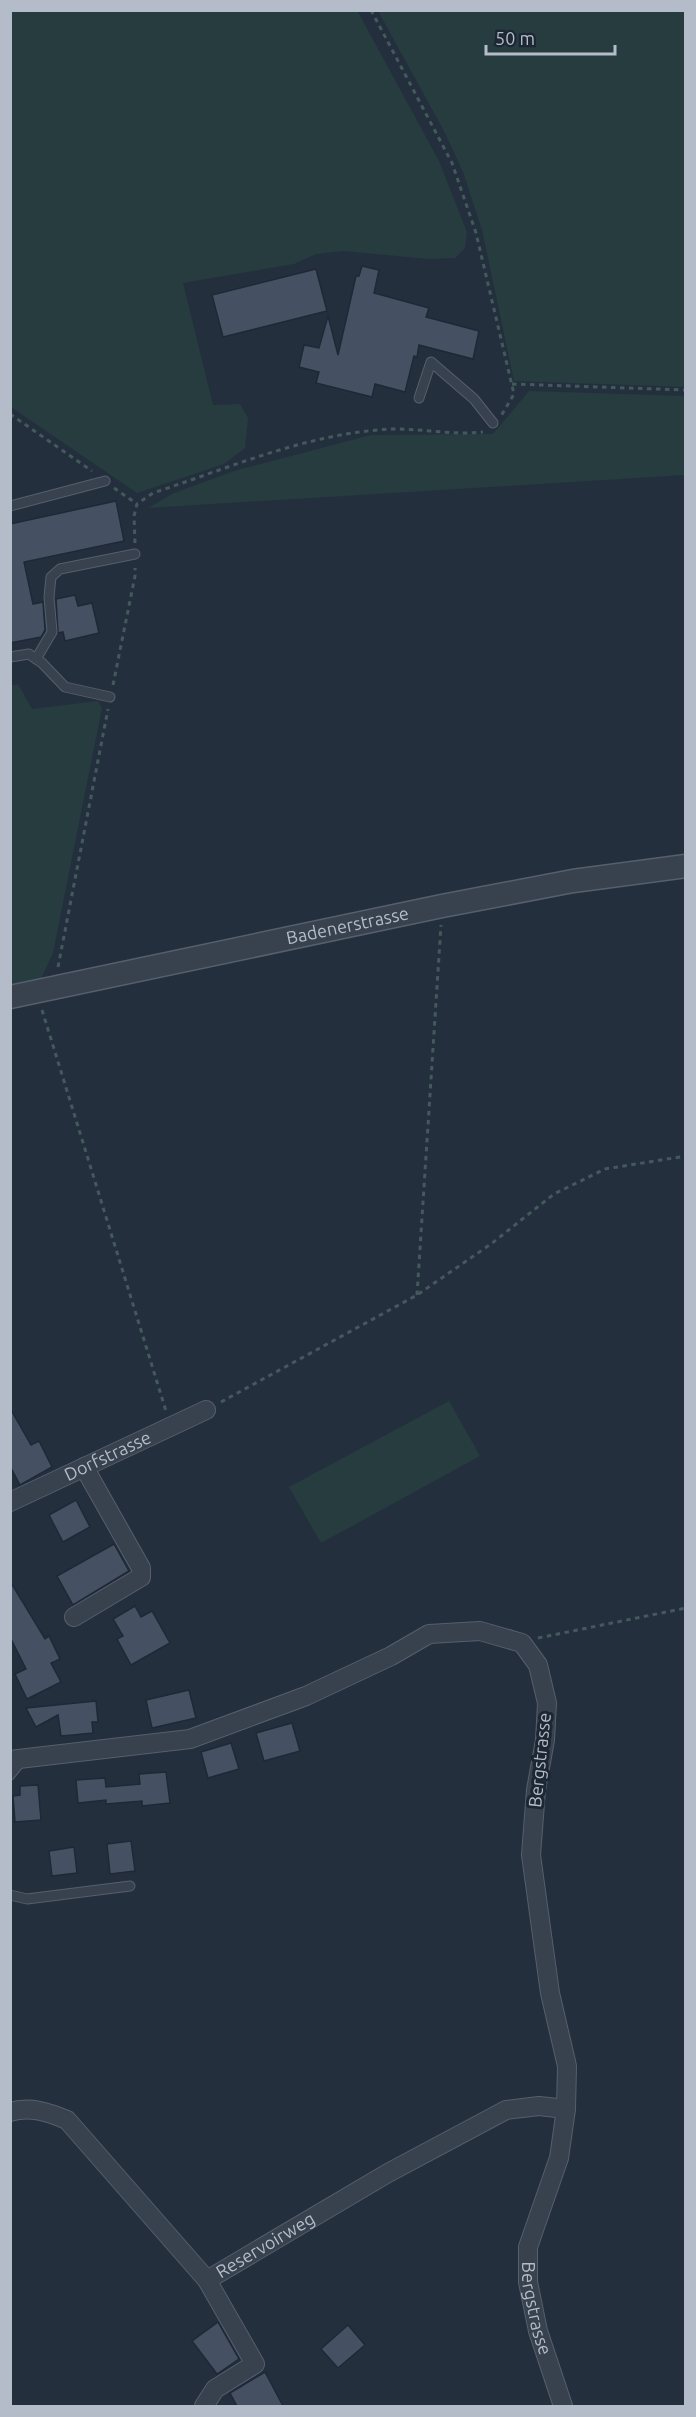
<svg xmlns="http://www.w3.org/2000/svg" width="696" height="2417" font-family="Ubuntu,sans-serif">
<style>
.green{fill:#263c3f}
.building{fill:#455162;stroke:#1f2835;stroke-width:1.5}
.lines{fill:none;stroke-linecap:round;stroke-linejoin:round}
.service-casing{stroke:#565f6c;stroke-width:11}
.minor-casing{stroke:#565f6c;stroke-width:20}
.tertiary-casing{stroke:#565f6c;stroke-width:25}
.path{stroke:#44595c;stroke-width:3;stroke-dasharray:4.5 4.5;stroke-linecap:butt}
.service{stroke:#38414e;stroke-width:9}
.minor{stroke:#38414e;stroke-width:18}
.tertiary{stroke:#38414e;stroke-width:22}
.labels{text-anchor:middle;stroke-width:6;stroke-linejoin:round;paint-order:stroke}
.street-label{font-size:18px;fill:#b4bcc9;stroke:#1d2633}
</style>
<rect width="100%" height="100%" fill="#242f3e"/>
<g class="green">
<polygon points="314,10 358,12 439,161 467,232 465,248 455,258 429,259 343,251 316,254 294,264 183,283 213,405 240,404 248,418 245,448 224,464 137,493 11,407 11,11"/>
<polygon points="378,11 685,11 685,387 514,381 482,230 463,172 444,131"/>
<polygon points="529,391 685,396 685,475 148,508 174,493 234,471 371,435 493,434"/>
<polygon points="18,684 32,709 98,701 102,708 53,953 41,979 10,988 10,686"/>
<polygon points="449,1401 480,1456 321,1543 289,1487"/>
</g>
<g class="building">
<polygon points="362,266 379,270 374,293 429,308 426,317 479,331 473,359 419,345 417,357 414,356 405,392 375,384 372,397 316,383 319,372 299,367 304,345 319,348 328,316 338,355 356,276 359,276"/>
<polygon points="316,269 327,311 223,337 212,295"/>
<polygon points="116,501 124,541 24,562 33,604 43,602 45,630 41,637 10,643 10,524"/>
<polygon points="75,595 78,606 92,603 99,633 65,641 63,632 58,633 56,599"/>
<polygon points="10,1408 31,1445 39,1441 52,1467 20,1485 10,1466"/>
<polygon points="76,1500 90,1527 63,1542 49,1515"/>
<polygon points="114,1544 129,1571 73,1605 57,1576"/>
<polygon points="10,1581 45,1639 49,1636 60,1659 51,1663 61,1682 27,1699 15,1674 26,1669 10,1637"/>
<polygon points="135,1606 141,1617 152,1611 170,1643 131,1665 117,1639 123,1636 113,1619"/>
<polygon points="189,1690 196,1718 152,1728 146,1700"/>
<polygon points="96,1701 98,1722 92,1722 93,1733 73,1735 61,1736 58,1715 36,1727 26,1708"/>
<polygon points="292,1723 300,1751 264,1761 256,1733"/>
<polygon points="231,1743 239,1769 208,1778 201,1752"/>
<polygon points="166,1772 170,1803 142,1806 142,1801 106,1804 106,1800 78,1803 76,1780 105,1778 106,1787 140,1784 139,1774"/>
<polygon points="38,1785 41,1820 15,1822 13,1796 20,1795 20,1786"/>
<polygon points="131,1841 135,1871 110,1874 107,1844"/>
<polygon points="74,1847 77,1873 52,1876 49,1851"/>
<polygon points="218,2322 239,2359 217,2374 192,2341"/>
<polygon points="348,2325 365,2345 338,2368 321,2349"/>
<polygon points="265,2372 283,2406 237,2406 230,2393"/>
</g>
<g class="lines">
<defs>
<g id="service">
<polyline points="419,398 431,362 474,399 493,423"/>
<polyline points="10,506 105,481"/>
<polyline points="10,657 29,654 42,663 65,687 110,697"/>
<polyline points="36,659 52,632 49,597 51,577 60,569 135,554"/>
<polyline points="10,1775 22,1760"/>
<polyline points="10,1895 27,1899 130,1886"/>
</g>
<g id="minor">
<path id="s1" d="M10 1502 206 1410"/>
<polyline points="74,1617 141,1577 141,1568 84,1467"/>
<path id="s2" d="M10 1760 190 1739 306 1696 391 1656 429 1634 480 1631 522 1643 538 1665 547 1703 545 1740 536 1790 531 1855 550 1993 567 2066 566 2109 559 2158 528 2247V2282L538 2331 563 2406"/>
<path d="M10 2112C30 2106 48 2112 67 2120L207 2280 255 2364 215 2389 204 2406"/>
<path id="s3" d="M207 2280 388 2173 506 2110 539 2106 566 2109"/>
</g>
<g id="tertiary">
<path id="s4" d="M10 997 442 906 573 881 686 866"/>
</g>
</defs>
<use href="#service" class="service-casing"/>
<use href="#minor" class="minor-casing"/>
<use href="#tertiary" class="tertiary-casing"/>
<g class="path">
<polyline points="371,10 452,163 476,233 514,394 501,416"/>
<polyline points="512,384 686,390"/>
<polyline points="10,414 92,471"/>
<polyline points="114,488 137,504"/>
<path d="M135 543 134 516 137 504 153 493C226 469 299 437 377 430 412 426 448 436 483 432"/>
<polyline points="113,685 135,576 135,568"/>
<polyline points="58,967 108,709"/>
<polyline points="42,1010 166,1411"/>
<polyline points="417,1295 441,925"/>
<polyline points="221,1402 417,1295 491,1244 554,1194 605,1169 686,1156"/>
<polyline points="538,1638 686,1608"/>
</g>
<use href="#service" class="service"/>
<use href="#minor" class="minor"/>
<use href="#tertiary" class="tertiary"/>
</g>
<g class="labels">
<g class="street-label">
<text dy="6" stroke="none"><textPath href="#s4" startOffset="345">Badenerstrasse</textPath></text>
<text dy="6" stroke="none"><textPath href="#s1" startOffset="108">Dorfstrasse</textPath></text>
<text transform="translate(540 1760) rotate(-84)" y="6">Bergstrasse</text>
<text dy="6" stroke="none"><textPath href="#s3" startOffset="68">Reservoirweg</textPath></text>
<text dy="6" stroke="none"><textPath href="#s2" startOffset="1220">Bergstrasse</textPath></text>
</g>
</g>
<rect width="696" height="2417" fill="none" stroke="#b4bcc9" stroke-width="24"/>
<path d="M486 45v9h129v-9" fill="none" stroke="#b4bcc9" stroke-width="3"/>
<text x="495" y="45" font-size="18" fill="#b4bcc9" stroke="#1d2633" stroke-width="4.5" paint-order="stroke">50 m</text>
</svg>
